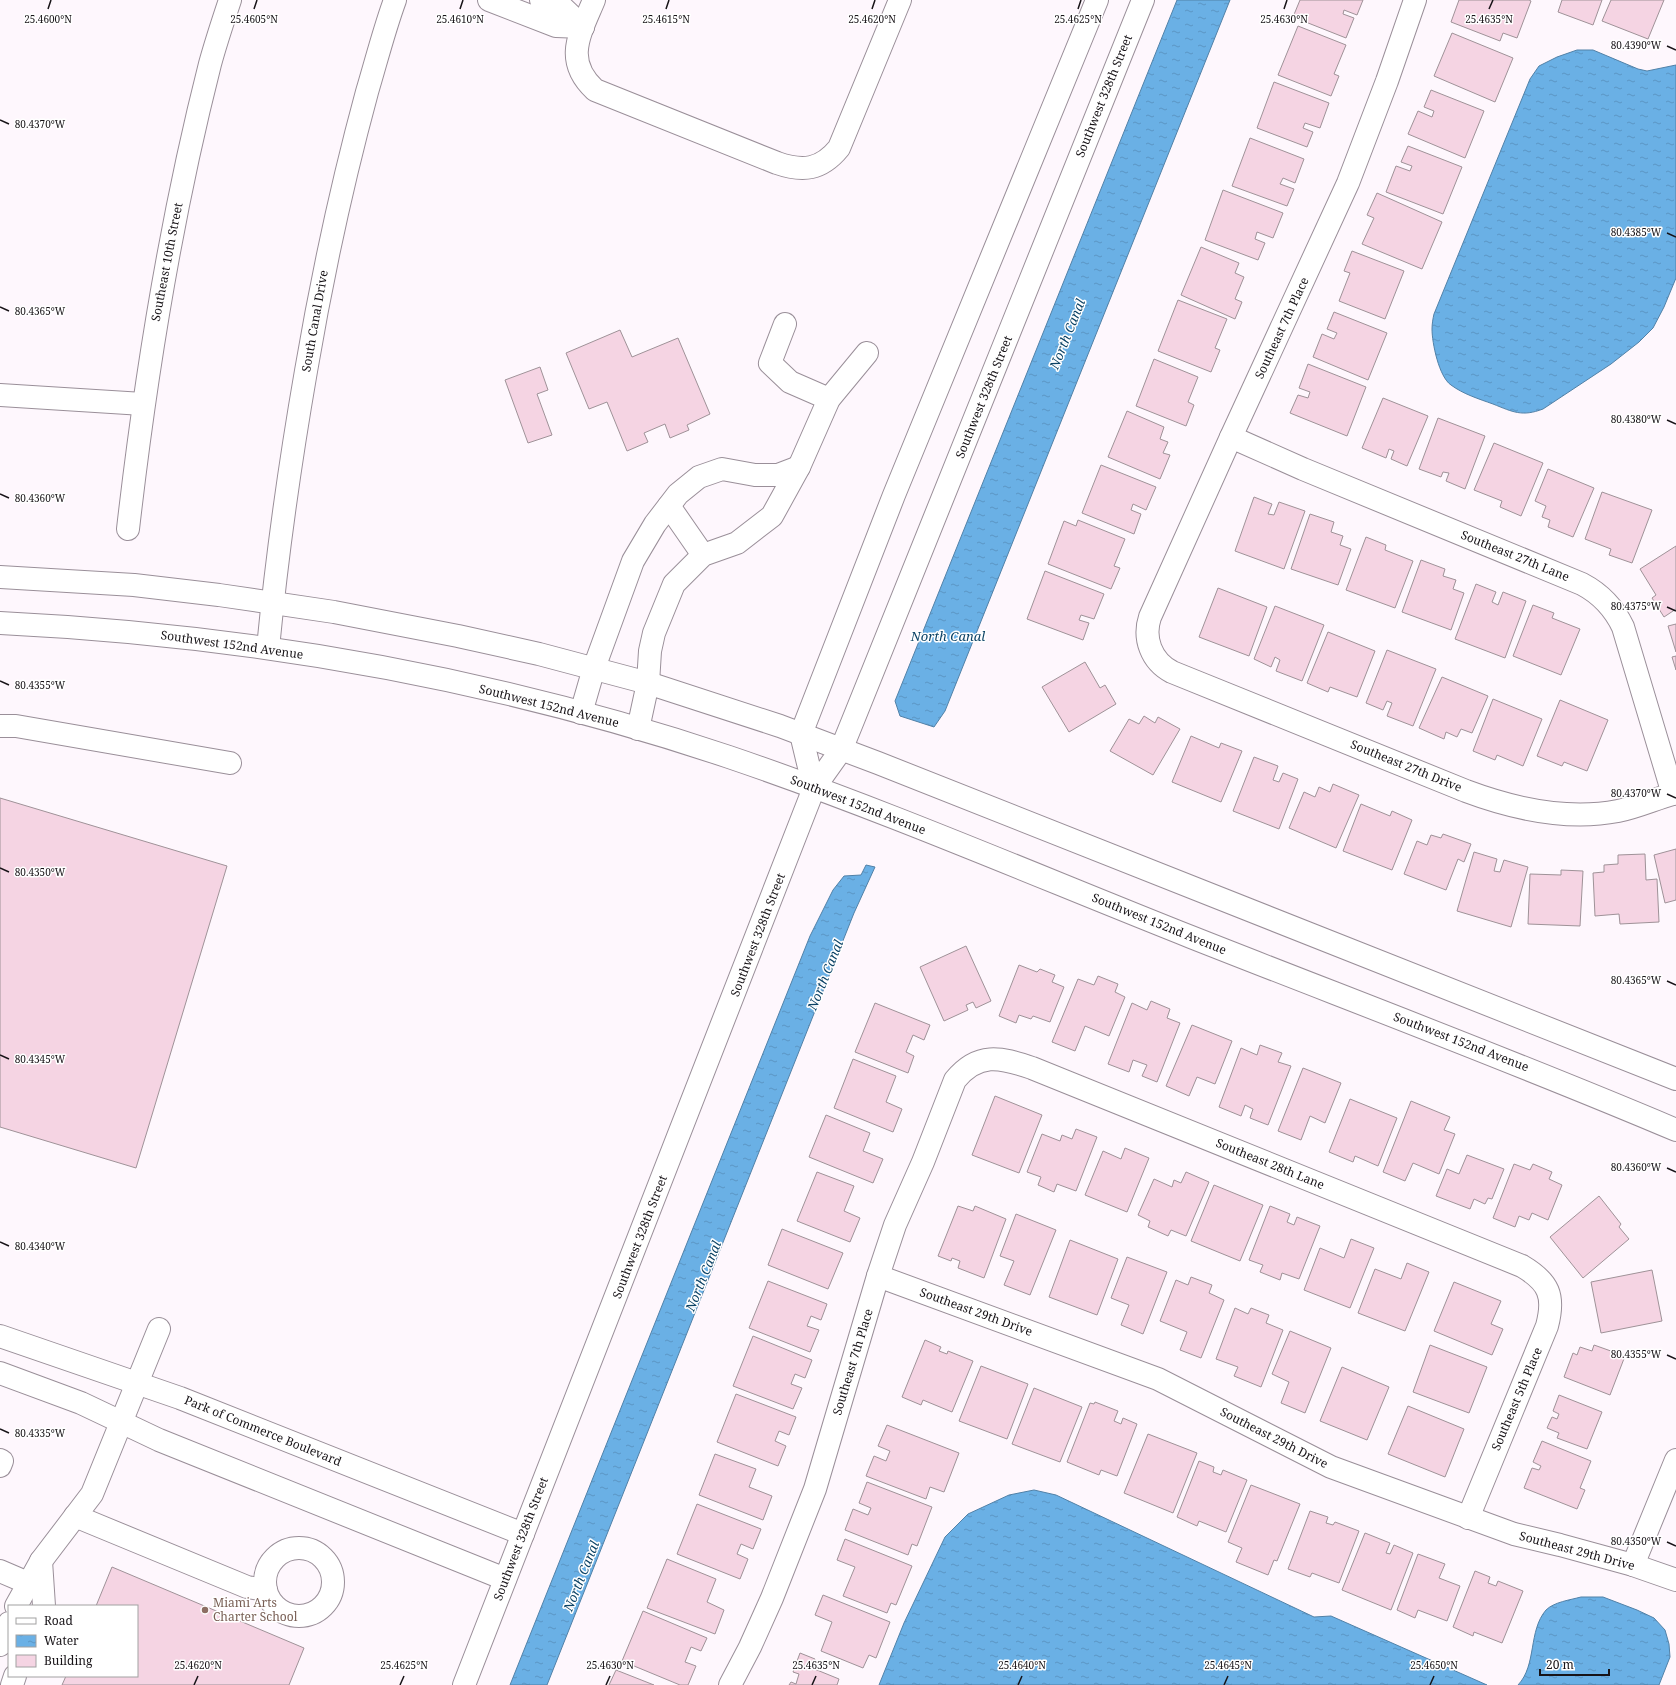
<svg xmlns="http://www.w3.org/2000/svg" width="1676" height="1685" font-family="'Noto Serif',serif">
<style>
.water{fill:url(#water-ripples);stroke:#5181a7}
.building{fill:#f5d4e3;stroke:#9f9298}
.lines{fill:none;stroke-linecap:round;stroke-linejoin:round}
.minor-casing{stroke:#9a8f99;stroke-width:24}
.minor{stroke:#fff;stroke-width:22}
.ticks{fill:none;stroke:#171317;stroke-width:1.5}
.education-dot{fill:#8d6e63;stroke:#fff;stroke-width:1.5}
.labels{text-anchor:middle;stroke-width:3;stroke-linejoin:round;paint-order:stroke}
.street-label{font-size:12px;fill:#171317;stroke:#fff}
.education-label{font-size:12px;fill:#785e54;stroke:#fff;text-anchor:start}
.water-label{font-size:13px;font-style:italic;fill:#0c4366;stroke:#fff}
.ticks-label{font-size:10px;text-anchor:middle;fill:#171317;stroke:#fff;stroke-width:3;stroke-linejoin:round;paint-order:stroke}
</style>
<defs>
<pattern id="water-ripples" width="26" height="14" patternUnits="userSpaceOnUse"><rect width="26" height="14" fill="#6ab0e5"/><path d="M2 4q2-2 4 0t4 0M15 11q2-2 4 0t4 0" fill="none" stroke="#5b96c4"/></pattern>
</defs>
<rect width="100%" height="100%" fill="#fef7fd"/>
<g class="water">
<polygon points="1177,0 1230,0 945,711 934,727 900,716 895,701"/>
<path d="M1577 50H1593L1638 69 1647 71 1676 65V278L1664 307 1653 328 1639 342 1611 364 1543 409C1522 417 1513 412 1493 404 1479 399 1463 394 1451 385 1439 377 1432 343 1432 329 1432 324 1433 318 1434 314L1530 79 1539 66 1557 57Z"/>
<polygon points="866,865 875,867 854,913 547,1685 510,1685 810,936 833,890 844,876 861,875"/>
<polygon points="1034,1490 1056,1495 1314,1617 1331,1616 1487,1685 879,1685 904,1623 945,1537 968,1514 1009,1495"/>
<path d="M1581 1597H1603L1637 1610 1654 1618 1665 1630 1669 1644 1670 1657 1659 1685H1518C1537 1665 1528 1631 1546 1610 1554 1602 1570 1600 1581 1597Z"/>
</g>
<g class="building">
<polygon points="1300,0 1363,0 1357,15 1344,10 1343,14 1354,18 1346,38 1293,17"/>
<polygon points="1459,0 1529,0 1531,1 1517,38 1503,33 1500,41 1451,22"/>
<polygon points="1562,0 1602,0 1593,25 1558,12"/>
<polygon points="1611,0 1664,0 1648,39 1602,21"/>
<polygon points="1298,26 1346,45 1334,74 1339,76 1331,96 1278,75"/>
<polygon points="1452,33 1513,58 1495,102 1434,76"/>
<polygon points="1274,82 1329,103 1320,128 1305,123 1303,128 1313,132 1307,147 1257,128"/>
<polygon points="1431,90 1484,111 1465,158 1408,134 1418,111 1432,117 1434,111 1424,107"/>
<polygon points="1250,138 1304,159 1295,183 1283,178 1280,184 1294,189 1287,206 1232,186"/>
<polygon points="1408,146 1462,167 1443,214 1386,192 1396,166 1410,171 1412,166 1401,162"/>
<polygon points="1223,190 1283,213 1273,238 1257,232 1255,239 1265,243 1258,260 1205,240"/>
<polygon points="1377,193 1442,222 1422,269 1362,244 1374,218 1367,215"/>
<polygon points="1201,247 1239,263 1235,273 1244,277 1235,299 1242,302 1235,319 1181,295"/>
<polygon points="1352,251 1404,271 1385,319 1339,301 1350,273 1344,271"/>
<polygon points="1178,300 1227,319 1215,348 1220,350 1211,372 1158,351"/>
<polygon points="1334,312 1387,333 1368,380 1313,357 1322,334 1334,339 1337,333 1327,329"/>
<polygon points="620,330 632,357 678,338 710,414 687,425 689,430 670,438 665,424 644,433 648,442 627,451 607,402 589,409 566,353"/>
<polygon points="1154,359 1198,377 1188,402 1194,405 1186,426 1136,406"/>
<polygon points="1308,364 1366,387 1347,436 1290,413 1298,395 1308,398 1310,392 1299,388"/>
<polygon points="540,367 548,390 537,394 552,435 528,443 505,380"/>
<polygon points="1383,398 1428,416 1407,466 1391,459 1394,451 1389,449 1386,458 1362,448"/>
<polygon points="1127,411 1164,427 1160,439 1168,442 1163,453 1170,455 1160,479 1108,457"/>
<polygon points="1438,418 1485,436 1465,489 1446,481 1449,473 1443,472 1441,477 1419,469"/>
<polygon points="1494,443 1543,463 1521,516 1500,507 1502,501 1474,490"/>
<polygon points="1101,465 1156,487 1146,510 1133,504 1131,510 1141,514 1134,534 1082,513"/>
<polygon points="1548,469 1594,488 1573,537 1548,527 1550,520 1542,517 1546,506 1535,501"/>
<polygon points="1602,492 1652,510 1632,563 1609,555 1611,549 1585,539"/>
<polygon points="1254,497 1272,504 1268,514 1274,515 1279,502 1305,511 1284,569 1235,551"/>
<polygon points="1310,514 1334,522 1331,532 1343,536 1340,545 1351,549 1338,585 1291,569"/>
<polygon points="1078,520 1125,539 1114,566 1120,568 1111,589 1048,564 1064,521 1076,526"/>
<polygon points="1366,537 1386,545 1385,550 1413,561 1395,608 1346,590"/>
<polygon points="1676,546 1676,609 1664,617 1652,598 1656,595 1640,569"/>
<polygon points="1421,560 1445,569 1443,576 1456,580 1453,589 1464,593 1451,630 1402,612"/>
<polygon points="1045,571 1104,594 1094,619 1081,615 1079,620 1089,623 1083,640 1027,619"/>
<polygon points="1476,584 1496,592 1492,602 1498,605 1503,592 1526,601 1505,658 1455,639"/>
<polygon points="1218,588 1267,607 1249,656 1199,637"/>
<polygon points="1533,605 1554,613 1552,618 1580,629 1561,675 1513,656"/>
<polygon points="1275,606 1324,625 1302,681 1276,671 1280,660 1275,657 1271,667 1254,659"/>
<polygon points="1676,624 1676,652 1668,626"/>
<polygon points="1328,632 1375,651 1357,697 1330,687 1328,692 1307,683"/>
<polygon points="1387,650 1436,669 1413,726 1387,716 1392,703 1387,701 1383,710 1366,703"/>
<polygon points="1676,656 1676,670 1672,657"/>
<polygon points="1085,662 1100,688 1105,685 1116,704 1069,732 1042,687"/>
<polygon points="1442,677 1488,696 1472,733 1461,729 1457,737 1446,732 1444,739 1419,728"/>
<polygon points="1493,699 1542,719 1523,766 1497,755 1495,760 1473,751"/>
<polygon points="1560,700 1608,720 1587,771 1564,762 1562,766 1537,756"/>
<polygon points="1144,716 1155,723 1158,717 1180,729 1153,775 1110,751 1129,719 1139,724"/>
<polygon points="1191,736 1219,748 1221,743 1242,751 1221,802 1172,782"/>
<polygon points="1254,757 1278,766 1273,780 1279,782 1283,773 1298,779 1279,829 1233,811"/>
<polygon points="1333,784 1359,795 1336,848 1289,828 1304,792 1315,797 1319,787 1330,792"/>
<polygon points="0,798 227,866 136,1168 0,1127"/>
<polygon points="1361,804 1390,816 1392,811 1412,820 1392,870 1343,851"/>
<polygon points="1443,834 1471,844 1464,862 1458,859 1446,890 1404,874 1417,841 1427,845 1431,835 1441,838"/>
<polygon points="1676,849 1676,900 1665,903 1654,855"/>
<polygon points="1474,852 1497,859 1494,871 1500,872 1504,860 1528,867 1511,927 1457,911"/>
<polygon points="1645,854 1646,880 1657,879 1659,922 1620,924 1619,914 1595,916 1593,873 1604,872 1604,865 1618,864 1618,855"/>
<polygon points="1561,870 1583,871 1580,926 1528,924 1530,874 1561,875"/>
<polygon points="966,946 991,1001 976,1008 973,1002 966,1005 968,1010 944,1021 920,967"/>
<polygon points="1019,965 1037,972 1040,969 1055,975 1052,982 1064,987 1050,1022 1033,1016 1031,1019 1019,1015 1016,1023 999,1016"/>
<polygon points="1098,976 1118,984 1115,992 1125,997 1109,1036 1085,1026 1075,1051 1052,1042 1078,979 1094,985"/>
<polygon points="1151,1001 1170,1009 1167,1018 1180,1023 1157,1082 1142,1076 1147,1065 1133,1060 1129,1072 1108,1064 1132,1003 1147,1010"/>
<polygon points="875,1003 930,1025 924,1040 913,1035 906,1052 914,1056 908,1073 855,1052"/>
<polygon points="1192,1025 1232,1041 1215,1084 1197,1077 1189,1096 1166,1086"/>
<polygon points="1260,1045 1282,1053 1278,1062 1291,1066 1268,1125 1250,1118 1253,1109 1245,1105 1241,1116 1219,1107 1241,1048 1257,1055"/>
<polygon points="853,1059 896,1076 886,1102 902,1109 893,1132 834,1108"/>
<polygon points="1303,1068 1341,1083 1325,1123 1310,1116 1301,1140 1278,1131"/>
<polygon points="995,1096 1042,1115 1019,1173 972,1155"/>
<polygon points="1350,1099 1397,1118 1378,1166 1355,1156 1353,1162 1329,1152"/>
<polygon points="1411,1101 1450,1117 1444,1130 1455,1134 1439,1174 1413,1163 1405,1181 1383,1172"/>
<polygon points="826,1115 870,1133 863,1151 883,1159 873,1183 809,1157"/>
<polygon points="1076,1129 1097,1137 1076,1191 1057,1184 1054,1192 1038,1185 1041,1177 1027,1172 1042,1134 1060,1141 1062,1135 1072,1139"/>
<polygon points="1125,1148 1149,1158 1127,1212 1085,1195 1103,1151 1121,1159"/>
<polygon points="1467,1155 1504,1169 1492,1199 1488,1198 1485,1204 1474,1199 1470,1209 1436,1196 1447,1169 1459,1174"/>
<polygon points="1514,1164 1530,1170 1533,1164 1552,1172 1549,1179 1562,1185 1548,1220 1532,1213 1529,1220 1519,1216 1515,1227 1493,1218"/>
<polygon points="817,1172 854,1186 844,1211 860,1218 850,1242 797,1221"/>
<polygon points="1186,1172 1209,1182 1186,1236 1171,1230 1168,1236 1148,1227 1150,1221 1138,1215 1154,1179 1172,1187 1174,1180 1181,1183"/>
<polygon points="1214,1185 1263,1205 1240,1261 1191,1241"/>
<polygon points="1599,1196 1621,1224 1619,1227 1629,1239 1583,1278 1550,1237"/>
<polygon points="958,1206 973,1211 975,1206 1006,1219 984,1278 958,1268 960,1261 952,1258 951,1261 938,1256"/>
<polygon points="1270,1206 1290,1214 1287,1222 1294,1225 1297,1217 1320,1226 1299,1279 1282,1273 1280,1280 1260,1272 1263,1265 1249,1260"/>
<polygon points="1016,1214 1056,1230 1030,1295 1004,1285 1014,1261 1000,1256"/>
<polygon points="782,1229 843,1253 828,1289 768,1265"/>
<polygon points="1351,1239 1374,1248 1350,1308 1304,1290 1320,1248 1344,1258"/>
<polygon points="1070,1240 1118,1259 1097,1315 1049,1297"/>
<polygon points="1127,1257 1167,1272 1143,1334 1121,1325 1129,1305 1111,1298"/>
<polygon points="1407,1263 1429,1272 1405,1331 1358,1313 1375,1269 1401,1279"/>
<polygon points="1652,1270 1662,1321 1601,1333 1591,1282"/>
<polygon points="1191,1277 1212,1285 1209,1293 1224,1300 1201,1358 1180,1350 1187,1332 1160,1321 1176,1280 1188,1285"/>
<polygon points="768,1281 827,1304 821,1320 811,1316 807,1326 819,1330 810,1352 749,1328"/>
<polygon points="1454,1282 1501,1301 1491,1324 1503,1329 1492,1355 1434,1331"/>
<polygon points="1235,1308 1248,1314 1251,1308 1269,1315 1266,1323 1283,1330 1261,1387 1234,1376 1238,1367 1216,1359"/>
<polygon points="1290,1331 1331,1348 1305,1413 1281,1403 1289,1382 1272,1374"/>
<polygon points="753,1336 812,1360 805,1378 795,1374 791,1384 802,1388 793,1409 733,1386"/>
<polygon points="925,1340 941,1347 939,1351 947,1354 948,1351 973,1361 952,1412 923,1400 921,1405 902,1397"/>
<polygon points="1430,1345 1487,1367 1469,1413 1413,1392"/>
<polygon points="1594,1345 1625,1356 1610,1395 1564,1377 1573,1353 1577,1355 1580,1347 1592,1351"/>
<polygon points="981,1366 1028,1384 1007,1439 959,1421"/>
<polygon points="1342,1367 1389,1387 1367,1440 1320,1421"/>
<polygon points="1034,1388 1082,1407 1060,1462 1012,1444"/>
<polygon points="736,1394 796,1417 789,1435 779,1431 775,1441 786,1446 778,1466 717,1442"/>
<polygon points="1559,1395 1602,1412 1587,1449 1557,1438 1559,1433 1547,1428 1552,1417 1557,1419 1559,1414 1553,1411"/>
<polygon points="1095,1402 1118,1411 1114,1421 1121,1424 1123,1418 1137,1424 1117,1476 1101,1470 1099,1475 1067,1462 1090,1403 1094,1404"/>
<polygon points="1408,1406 1464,1429 1445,1477 1388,1454"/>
<polygon points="887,1425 959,1453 944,1492 930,1487 926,1499 866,1476 874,1456 886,1461 890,1451 878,1446"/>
<polygon points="1148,1434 1197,1453 1173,1513 1124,1493"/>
<polygon points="1542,1441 1591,1461 1580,1488 1585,1490 1577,1509 1524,1488 1532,1468 1539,1470 1541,1466 1533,1462"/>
<polygon points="715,1454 756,1469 749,1487 772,1496 763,1520 699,1495"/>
<polygon points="1199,1461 1214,1467 1213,1472 1221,1475 1223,1470 1247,1480 1226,1532 1199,1521 1197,1526 1177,1517"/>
<polygon points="867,1482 932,1507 917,1546 912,1544 908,1555 845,1530 853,1509 868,1515 871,1508 859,1503"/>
<polygon points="1251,1485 1300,1504 1277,1561 1274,1560 1268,1575 1236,1562 1242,1548 1228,1542"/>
<polygon points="697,1504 761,1529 753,1549 741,1544 737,1554 748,1559 740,1579 677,1554"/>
<polygon points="1310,1511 1328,1517 1326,1523 1333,1525 1335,1522 1359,1531 1339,1583 1312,1573 1310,1577 1288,1569"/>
<polygon points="1365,1533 1390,1543 1386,1553 1390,1554 1394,1545 1413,1553 1391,1610 1342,1590"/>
<polygon points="845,1539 912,1566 896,1605 891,1603 887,1613 843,1596 855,1567 837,1560"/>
<polygon points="1418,1554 1445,1564 1439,1578 1460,1586 1447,1621 1418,1610 1415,1618 1397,1610"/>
<polygon points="667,1559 716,1579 707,1602 724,1610 715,1634 647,1608"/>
<polygon points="112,1567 304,1648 289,1685 62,1685 66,1676 137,1676 137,1606 96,1606"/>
<polygon points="1475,1571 1490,1577 1488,1583 1496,1586 1498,1581 1523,1591 1502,1643 1474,1632 1473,1636 1453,1627"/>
<polygon points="823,1595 890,1622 876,1658 869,1655 863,1668 821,1651 832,1622 815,1615"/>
<polygon points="643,1611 707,1638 701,1651 691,1647 685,1662 696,1666 688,1685 680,1685 622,1661"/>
<polygon points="800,1653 815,1659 812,1668 839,1679 837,1685 789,1685 791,1682 796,1684 799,1674 793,1672"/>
<polygon points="616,1670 654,1685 609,1685"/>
</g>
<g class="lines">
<defs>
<g id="minor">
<polyline points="489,0 556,26 583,27"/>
<polyline points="541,0 563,8 583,27"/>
<path d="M594 0C580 34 563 60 595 90L777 163C803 172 821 170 839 148L900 0"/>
<path d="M1415 0 1387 81 1348 183 1231 437 1150 617C1143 638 1151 661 1172 672L1466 791C1514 809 1566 821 1618 811 1638 807 1657 798 1676 793"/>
<polyline points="785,324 770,363 790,382 829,399"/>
<polyline points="0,395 143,404"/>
<path d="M1231 437 1303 469 1582 584C1601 594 1614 608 1623 627L1673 794"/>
<polyline points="669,506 703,555"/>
<path d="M128 529C146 372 171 217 210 64 216 42 223 21 230 0"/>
<polyline points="0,577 134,585 219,595 334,612 458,636 539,654 648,683 780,726 878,763 1676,1079"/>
<path d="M0 623C247 635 494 678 729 757 885 810 1037 876 1191 937 1353 1001 1516 1062 1676 1130"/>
<path d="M268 648C277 555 290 463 306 371 322 277 342 184 367 92 376 62 384 30 395 0"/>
<polyline points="581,713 594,668 633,561 655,524 678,494 699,477 722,469 755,475 778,475 799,467"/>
<polyline points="0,726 16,726 230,763"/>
<polyline points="638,729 648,683 650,651 654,633 674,584 703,555 737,543 772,516 799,467 829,399 867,353"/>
<polyline points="814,788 801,734 894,495 1097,0"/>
<polyline points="878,1276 1158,1379 1331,1467 1514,1534 1560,1545 1633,1565 1676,1580"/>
<polyline points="0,1336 180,1398 523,1534"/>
<polyline points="0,1373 81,1403 159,1440 505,1579"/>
<polyline points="0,1460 2,1461 0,1466"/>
<polyline points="75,1516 247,1587 266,1590"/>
<circle cx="299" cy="1582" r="34"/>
<polyline points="41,1561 44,1606"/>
<polyline points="1633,1565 1676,1460"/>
<polyline points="0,1571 28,1583"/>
<polyline points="16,1606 41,1561 92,1494 159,1329"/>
<polyline points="0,1645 9,1623"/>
<polyline points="12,1685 15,1676"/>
<polyline points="464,1685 814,788 841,750 854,718 1143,0"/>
<path d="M730 1685 750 1647 772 1598 815 1489 878 1276 895 1225 923 1162 955 1080C978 1052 1000 1057 1032 1068L1522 1266C1549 1282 1555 1296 1547 1326L1468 1518"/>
</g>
</defs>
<use href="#minor" class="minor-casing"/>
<use href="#minor" class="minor"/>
</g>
<path class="ticks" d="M48 9 51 0M254 9 257 0M460 9 463 0M666 9 669 0M872 9 875 0M1078 9 1081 0M1284 9 1287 0M1489 9 1493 0M1667 46 1676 50M0 120 9 124M1667 233 1676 237M0 307 9 311M1667 420 1676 424M0 494 9 498M1667 607 1676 611M0 681 9 685M1667 794 1676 798M0 868 9 872M1667 981 1676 985M0 1055 9 1059M1667 1168 1676 1172M0 1242 9 1246M1667 1355 1676 1359M0 1429 9 1433M1667 1542 1676 1546M194 1685 198 1676M400 1685 404 1676M606 1685 610 1676M812 1685 816 1676M1018 1685 1022 1676M1224 1685 1228 1676M1430 1685 1434 1676"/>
<circle class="education-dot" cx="205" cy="1610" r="4"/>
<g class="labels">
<g class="street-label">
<text transform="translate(1104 96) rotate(-68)" y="4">Southwest 328th Street</text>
<text transform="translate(167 262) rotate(-79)" y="4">Southeast 10th Street</text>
<text transform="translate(315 321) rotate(-80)" y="4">South Canal Drive</text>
<text transform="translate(1282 328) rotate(-65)" y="4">Southeast 7th Place</text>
<text transform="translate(984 397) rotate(-68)" y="4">Southwest 328th Street</text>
<text transform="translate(1515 556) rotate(22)" y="4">Southeast 27th Lane</text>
<text transform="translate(232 645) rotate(8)" y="4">Southwest 152nd Avenue</text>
<text transform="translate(549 706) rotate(14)" y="4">Southwest 152nd Avenue</text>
<text transform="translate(1406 766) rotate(22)" y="4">Southeast 27th Drive</text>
<text transform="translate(858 805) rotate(21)" y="4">Southwest 152nd Avenue</text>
<text transform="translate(1159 924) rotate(22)" y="4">Southwest 152nd Avenue</text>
<text transform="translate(758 935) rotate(-69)" y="4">Southwest 328th Street</text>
<text transform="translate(1461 1042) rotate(21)" y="4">Southwest 152nd Avenue</text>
<text transform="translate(1270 1164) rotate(22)" y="4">Southeast 28th Lane</text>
<text transform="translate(640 1237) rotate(-69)" y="4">Southwest 328th Street</text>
<text transform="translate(976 1312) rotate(20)" y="4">Southeast 29th Drive</text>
<text transform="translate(853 1362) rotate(-73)" y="4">Southeast 7th Place</text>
<text transform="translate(1517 1399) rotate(-67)" y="4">Southeast 5th Place</text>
<text transform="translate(263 1431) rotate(22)" y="4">Park of Commerce Boulevard</text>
<text transform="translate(1274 1438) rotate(27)" y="4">Southeast 29th Drive</text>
<text transform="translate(521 1539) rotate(-69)" y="4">Southwest 328th Street</text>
<text transform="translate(1577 1551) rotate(15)" y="4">Southeast 29th Drive</text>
</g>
<g class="education-label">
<text x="213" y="1607">Miami Arts<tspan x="213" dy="14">Charter School</tspan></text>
</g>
<g class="water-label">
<text transform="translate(1067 334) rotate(-68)" y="5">North Canal</text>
<text x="948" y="641">North Canal</text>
<text transform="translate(825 975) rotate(-68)" y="5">North Canal</text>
<text transform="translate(703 1276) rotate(-68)" y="5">North Canal</text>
<text transform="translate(581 1576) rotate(-68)" y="5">North Canal</text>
</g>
</g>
<g class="ticks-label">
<text x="48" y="23">25.4600°N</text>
<text x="254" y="23">25.4605°N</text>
<text x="872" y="23">25.4620°N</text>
<text x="1078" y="23">25.4625°N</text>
<text x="1284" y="23">25.4630°N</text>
<text x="1489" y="23">25.4635°N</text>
<text x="460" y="23">25.4610°N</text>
<text x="666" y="23">25.4615°N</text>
<text x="1636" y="49">80.4390°W</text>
<text x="40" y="128">80.4370°W</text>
<text x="1636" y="236">80.4385°W</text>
<text x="40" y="315">80.4365°W</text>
<text x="1636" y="423">80.4380°W</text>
<text x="40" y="502">80.4360°W</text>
<text x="1636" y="610">80.4375°W</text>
<text x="40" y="689">80.4355°W</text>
<text x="1636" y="797">80.4370°W</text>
<text x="40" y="876">80.4350°W</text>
<text x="1636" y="984">80.4365°W</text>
<text x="40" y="1063">80.4345°W</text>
<text x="1636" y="1171">80.4360°W</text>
<text x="40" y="1250">80.4340°W</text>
<text x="1636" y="1358">80.4355°W</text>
<text x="40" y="1437">80.4335°W</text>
<text x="1636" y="1545">80.4350°W</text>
<text x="198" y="1669">25.4620°N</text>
<text x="404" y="1669">25.4625°N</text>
<text x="610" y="1669">25.4630°N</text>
<text x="816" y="1669">25.4635°N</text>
<text x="1022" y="1669">25.4640°N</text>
<text x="1228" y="1669">25.4645°N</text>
<text x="1434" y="1669">25.4650°N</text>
</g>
<rect x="8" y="1605" width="130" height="72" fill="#ffffff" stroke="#a2a1a2"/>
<rect x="16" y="1618" width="20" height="6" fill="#ffffff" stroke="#a2a1a2"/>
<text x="44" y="1625" font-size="12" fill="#171317">Road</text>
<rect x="16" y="1635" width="20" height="12" fill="url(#water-ripples)" stroke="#a2a1a2"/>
<text x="44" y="1645" font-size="12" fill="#171317">Water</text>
<rect x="16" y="1655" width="20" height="12" fill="#f5d4e3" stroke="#a2a1a2"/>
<text x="44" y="1665" font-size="12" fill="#171317">Building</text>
<path d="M1540 1669v6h69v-6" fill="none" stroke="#171317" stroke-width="2"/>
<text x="1546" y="1669" font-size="12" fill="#171317" stroke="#ffffff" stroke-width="3" paint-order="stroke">20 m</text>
</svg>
